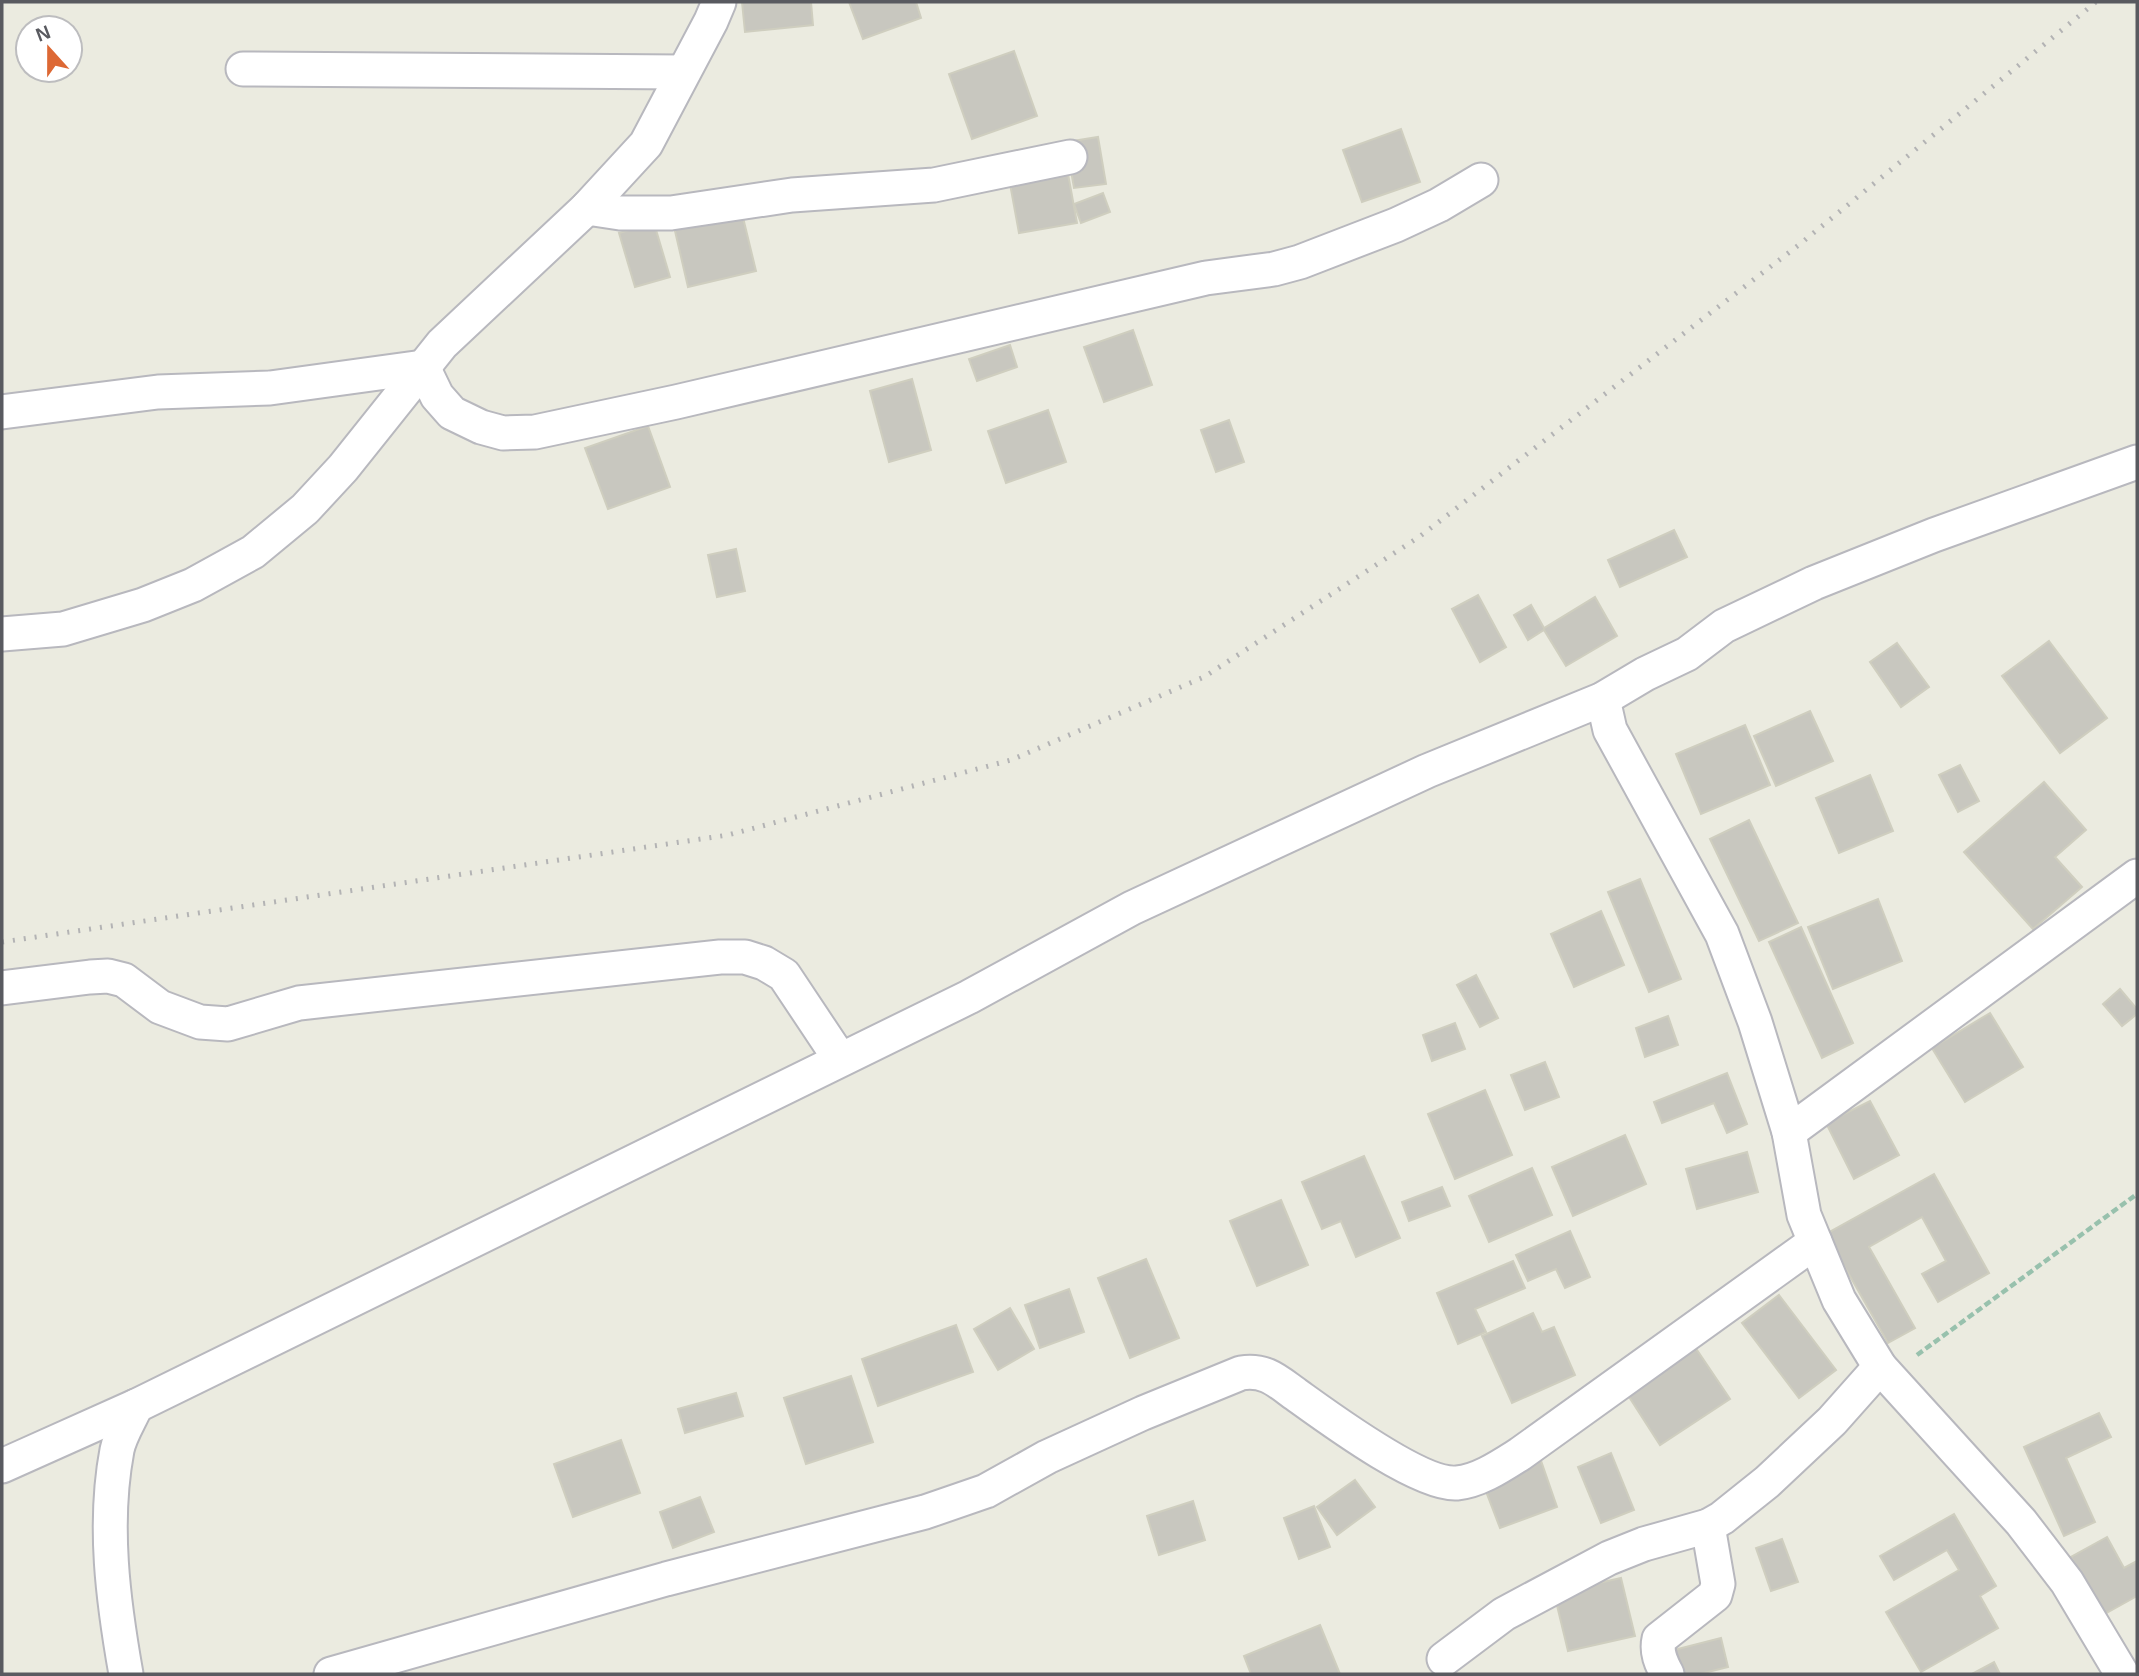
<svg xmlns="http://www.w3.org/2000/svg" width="2139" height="1676" font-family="Helvetica,sans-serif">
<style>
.building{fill:#c8c7bf;stroke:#cfcebf;stroke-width:2}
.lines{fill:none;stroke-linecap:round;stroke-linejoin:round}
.minor-casing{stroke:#b8b8be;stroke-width:37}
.path{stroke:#98c1ad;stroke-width:4.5;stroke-dasharray:7 3.5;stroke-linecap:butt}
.minor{stroke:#fff;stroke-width:33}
.rail{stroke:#b3b3b4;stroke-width:5;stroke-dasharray:2 9;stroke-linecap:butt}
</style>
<rect width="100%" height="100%" fill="#ebebe0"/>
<g class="building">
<polygon points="742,2 811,2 813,25 745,32"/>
<polygon points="849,2 916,2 921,18 863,39"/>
<polygon points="1014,51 1037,116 972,139 949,74"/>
<polygon points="1401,129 1420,182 1362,202 1343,150"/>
<polygon points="1098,137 1106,184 1074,188 1066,142"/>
<polygon points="1064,152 1077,223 1019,233 1006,162"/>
<polygon points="1103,193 1110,212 1081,223 1074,204"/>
<polygon points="739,201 756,271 688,287 672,218"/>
<polygon points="654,223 670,277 635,287 619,233"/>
<polygon points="1133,330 1152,385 1104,402 1084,347"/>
<polygon points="1010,345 1017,367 977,381 969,359"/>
<polygon points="912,379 931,450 889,462 870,391"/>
<polygon points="1048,410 1066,462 1006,483 988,431"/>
<polygon points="1229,420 1244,462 1216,472 1201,430"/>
<polygon points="648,426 670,487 608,509 585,448"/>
<polygon points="1674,530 1687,557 1620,587 1608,560"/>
<polygon points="736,549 745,591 717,597 708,555"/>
<polygon points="1478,595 1506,647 1480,662 1452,609"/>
<polygon points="1595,597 1617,636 1566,666 1544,630 1528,640 1514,615 1531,605 1544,628"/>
<polygon points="2049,641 2107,718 2060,753 2002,676"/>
<polygon points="1897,643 1929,687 1901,707 1870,662"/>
<polygon points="1810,711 1833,761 1776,786 1754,736"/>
<polygon points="1745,725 1770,785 1701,814 1676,754"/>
<polygon points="1960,765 1979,801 1958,812 1939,775"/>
<polygon points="1870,775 1893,831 1839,853 1816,798"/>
<polygon points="2044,782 2086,830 2055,857 2082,887 2033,929 1964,852"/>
<polygon points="1749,820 1798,923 1759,941 1710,839"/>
<polygon points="1640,879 1681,979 1649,992 1608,892"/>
<polygon points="1878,899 1902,961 1833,989 1808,927"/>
<polygon points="1601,911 1624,965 1574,987 1551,934"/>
<polygon points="1801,927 1853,1043 1822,1058 1769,942"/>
<polygon points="1476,975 1498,1018 1480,1027 1457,985"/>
<polygon points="2120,989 2137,1009 2137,1014 2122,1026 2103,1004"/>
<polygon points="1990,1013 2023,1067 1965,1102 1932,1048"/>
<polygon points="1668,1016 1678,1045 1645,1057 1636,1028"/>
<polygon points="1455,1023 1465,1049 1432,1061 1423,1035"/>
<polygon points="1545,1062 1559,1097 1525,1110 1511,1075"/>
<polygon points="1727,1073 1747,1124 1727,1133 1714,1103 1662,1123 1654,1102"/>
<polygon points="1485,1090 1512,1155 1455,1179 1428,1114"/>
<polygon points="1870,1101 1899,1155 1854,1179 1826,1123"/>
<polygon points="1625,1135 1646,1184 1573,1216 1552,1167"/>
<polygon points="1747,1152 1758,1192 1697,1209 1686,1169"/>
<polygon points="1364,1156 1400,1238 1356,1257 1341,1221 1322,1229 1302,1182"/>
<polygon points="1532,1168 1552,1215 1489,1242 1469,1196"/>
<polygon points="1934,1174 1989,1273 1938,1302 1922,1274 1946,1261 1922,1217 1869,1247 1915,1328 1888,1343 1826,1234"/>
<polygon points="1442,1187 1450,1206 1409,1221 1402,1202"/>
<polygon points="1281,1200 1308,1265 1257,1286 1230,1221"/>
<polygon points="1570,1231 1590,1277 1565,1288 1556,1269 1528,1281 1516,1255"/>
<polygon points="1146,1259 1179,1338 1130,1358 1098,1278"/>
<polygon points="1513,1261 1525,1288 1475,1309 1486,1332 1458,1344 1437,1293"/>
<polygon points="1069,1289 1084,1332 1040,1348 1025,1305"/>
<polygon points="1779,1295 1836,1370 1799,1398 1742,1323"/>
<polygon points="1010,1308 1034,1349 998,1370 974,1329"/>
<polygon points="1533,1313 1542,1332 1554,1327 1575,1375 1512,1403 1482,1336"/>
<polygon points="956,1325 973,1372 878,1406 862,1359"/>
<polygon points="1693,1344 1730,1399 1660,1445 1624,1389"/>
<polygon points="851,1376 873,1442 806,1464 784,1398"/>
<polygon points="736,1393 743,1416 685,1433 678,1409"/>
<polygon points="2099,1413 2111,1437 2066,1458 2095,1522 2064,1536 2024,1447"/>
<polygon points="621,1440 640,1493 573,1517 554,1464"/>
<polygon points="1538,1452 1557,1507 1500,1528 1479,1473"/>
<polygon points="1611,1453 1634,1510 1601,1523 1578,1467"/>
<polygon points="1355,1480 1375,1507 1337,1535 1317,1507"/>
<polygon points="700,1497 714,1532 673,1548 660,1512"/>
<polygon points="1193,1501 1205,1540 1159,1555 1147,1516"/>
<polygon points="1314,1506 1330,1547 1299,1559 1284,1518"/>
<polygon points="1954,1514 1996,1586 1980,1596 1998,1628 1921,1672 1886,1612 1959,1570 1947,1550 1894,1580 1880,1556"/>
<polygon points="2107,1537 2124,1568 2137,1561 2137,1596 2103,1615 2071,1557"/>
<polygon points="1782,1539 1798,1582 1771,1591 1756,1548"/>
<polygon points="1621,1578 1635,1636 1568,1651 1554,1593"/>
<polygon points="1320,1625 1340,1674 1251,1674 1244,1656"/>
<polygon points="1721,1638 1728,1667 1700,1674 1680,1674 1674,1650"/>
<polygon points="1994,1662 2000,1674 1972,1674"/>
</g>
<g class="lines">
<defs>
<g id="minor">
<polyline points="243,69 683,72"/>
<polyline points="587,208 620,213 671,213 792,195 934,185 1070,157"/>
<polyline points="2,412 158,392 270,388 423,367 437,396 452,413 481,427 503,433 535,432 676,402 1206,278 1274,269 1300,262 1396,225 1439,205 1481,180"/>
<polyline points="2,634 63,629 143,605 193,585 253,552 305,509 343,468 442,344 587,208 646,144 711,21 719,2"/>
<polyline points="1603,699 1610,730 1722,934 1755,1022 1789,1132 1804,1215 1839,1300 1880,1367 2021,1522 2067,1582 2122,1674"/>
<polyline points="2,988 90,977 108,976 124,980 160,1007 200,1022 228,1024 299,1003 720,957 745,957 764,963 784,975 840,1059"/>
<polyline points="1789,1132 2137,876"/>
<polyline points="2,1466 136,1406 969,997 1132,908 1427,771 1603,699 1645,674 1687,654 1724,626 1814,583 1934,535 2137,462"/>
<polyline points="1444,1659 1504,1614 1609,1558 1644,1544 1708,1526 1722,1518 1767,1482 1832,1421 1880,1367"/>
<path d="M126 1674C113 1601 103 1524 117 1450 120 1435 130 1420 136 1406"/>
<path d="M331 1674 666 1579 925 1512 986 1491 1047 1457 1143 1413 1241 1373C1267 1369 1278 1382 1298 1396 1330 1419 1421 1486 1457 1483 1479 1481 1501 1466 1520 1454L1815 1242"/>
<path d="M1667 1674C1661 1663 1656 1652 1659 1639L1715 1595 1718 1584 1708 1526"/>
</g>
</defs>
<use href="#minor" class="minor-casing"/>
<polyline class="path" points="1917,1355 2137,1194"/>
<use href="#minor" class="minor"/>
<polyline class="rail" points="2,942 728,835 1011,760 1204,677 1419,537 1800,244 2096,2"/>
</g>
<rect width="2139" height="1676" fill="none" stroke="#595a60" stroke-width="7"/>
<g transform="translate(49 49) rotate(339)"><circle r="33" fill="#ffffff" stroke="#bdbdbf" stroke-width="2"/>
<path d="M0-5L12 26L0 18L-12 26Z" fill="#dd6834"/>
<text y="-10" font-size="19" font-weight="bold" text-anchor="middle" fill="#595a60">N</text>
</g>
</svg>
